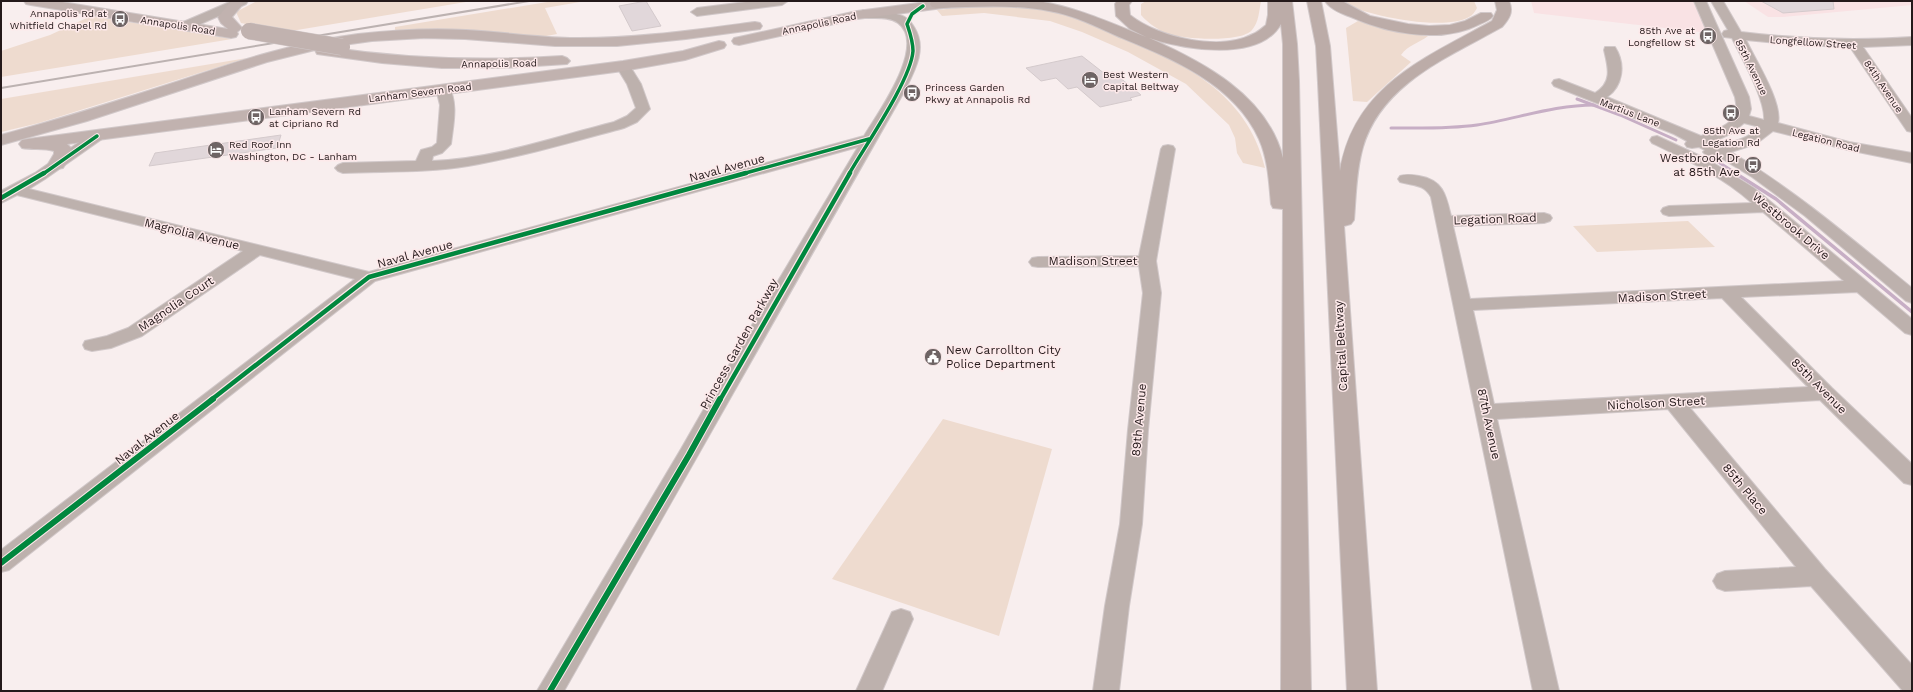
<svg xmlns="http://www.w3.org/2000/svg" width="1913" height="692" font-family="'Work Sans',sans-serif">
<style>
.built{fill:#f9e2e4}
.green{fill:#eedbcf}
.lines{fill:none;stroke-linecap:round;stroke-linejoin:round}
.stream-far1{stroke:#c7aec5;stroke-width:3}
.stream{stroke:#c7aec5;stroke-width:3.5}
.building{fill:#e1d7da;stroke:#d4cacc}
.minor-casing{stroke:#d1c8c9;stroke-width:2}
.major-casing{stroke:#d1c8c9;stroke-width:2}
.highway-casing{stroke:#d1c8c9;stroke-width:2}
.minor{fill:#bdb1ad;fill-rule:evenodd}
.major{fill:#c1b2af;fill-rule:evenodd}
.highway{fill:#bcaca8;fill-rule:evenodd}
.rail{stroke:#bcb2b1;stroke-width:2}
.major-bridge-casing{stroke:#d1c8c9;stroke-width:17;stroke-linecap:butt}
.major-bridge{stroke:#c1b2af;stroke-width:16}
.cycleway-far2-casing{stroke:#fde9ea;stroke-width:5.5}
.cycleway-far1-casing{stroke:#fde9ea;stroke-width:7}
.cycleway-casing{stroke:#fde9ea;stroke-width:8}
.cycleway-far2{stroke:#00873e;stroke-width:3.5}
.cycleway-far1{stroke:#00873e;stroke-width:4.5}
.cycleway{stroke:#00873e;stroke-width:6}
.labels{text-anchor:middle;stroke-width:3;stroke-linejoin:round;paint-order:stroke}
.far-poi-label{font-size:10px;fill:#24191a;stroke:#fde9ea;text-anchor:start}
.far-street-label{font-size:10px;fill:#24191a;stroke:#fde9ea}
.poi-label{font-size:12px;fill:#24191a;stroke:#fde9ea;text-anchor:end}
.street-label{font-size:12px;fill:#24191a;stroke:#fde9ea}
</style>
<rect width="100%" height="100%" fill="#f8eeee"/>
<g class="built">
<polygon points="1531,1 1695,1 1708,33 1534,13"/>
<polygon points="1744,1 1912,1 1912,5 1783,17 1768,17"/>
</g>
<g class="green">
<polygon points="257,1 472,1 285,32 241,23 236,12"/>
<polygon points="553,1 586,1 545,8 557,34 541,37 463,29 395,30 395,27"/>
<path d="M1146 1H1261C1259 11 1259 22 1252 30 1241 43 1183 39 1168 34 1158 30 1148 23 1141 15V4Z"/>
<path d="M1337 1H1474L1477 8C1475 11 1473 15 1469 17 1442 32 1364 15 1337 1Z"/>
<path d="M975 6C995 6 1015 5 1035 8 1063 12 1090 24 1116 35 1182 62 1247 92 1265 168L1243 163 1237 153 1235 138 1229 125 1186 84 1128 52 1082 32 1050 21 984 13 942 16 937 10Z"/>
<polygon points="91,16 232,39 1,77 1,51 50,35"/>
<path d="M1358 21 1398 31 1428 36C1419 43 1408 45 1401 55L1411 62 1367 102 1353 101 1346 28Z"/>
<polygon points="247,58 39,123 1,132 1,99"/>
<polygon points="1688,221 1715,247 1597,252 1573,226"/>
<polygon points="943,419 1052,449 999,636 832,579"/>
</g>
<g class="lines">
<g class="stream-far1">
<polyline points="1577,99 1620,115 1676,140"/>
<path d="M1391 128C1419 128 1449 129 1477 125 1516 119 1554 105 1594 105"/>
<polyline points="1712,158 1737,174"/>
</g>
<polyline class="stream" points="1735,173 1776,199 1912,312"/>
</g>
<g class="building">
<polygon points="646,1 661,26 632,31 619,6"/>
<polygon points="1761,1 1833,1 1834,9 1783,13"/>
<polygon points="1082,56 1105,74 1113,72 1141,95 1130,98 1132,100 1100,107 1077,87 1068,89 1056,78 1041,81 1026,68"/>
<polygon points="281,135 277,148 149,166 155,153"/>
</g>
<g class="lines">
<defs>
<g id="minor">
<polygon points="232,1 248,1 246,4 189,29 185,30 179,26 181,23"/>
<polygon points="754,1 788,1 782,5 697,16 691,12 697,8"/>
<path d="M1694 1H1706L1749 97 1751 109 1749 116 1764 120C1766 100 1741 57 1732 38L1724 37 1722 34 1724 31 1728 30 1711 1H1723L1741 32C1798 39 1855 41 1912 37V45L1863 47 1912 118V132L1907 131 1850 47 1797 45 1746 40C1755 59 1783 103 1778 123L1849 142 1912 153V163L1848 150 1773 131 1756 144 1731 152C1796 191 1853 240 1912 288V303L1906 301 1805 216 1752 177 1716 155H1706L1703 152 1705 150 1699 147 1692 148 1687 147 1685 144 1687 141 1674 134 1554 86 1552 83 1554 80 1559 79 1595 93C1613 82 1608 67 1604 50L1605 47H1615C1626 64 1623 86 1607 97L1701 136C1712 132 1732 125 1736 113 1737 108 1736 102 1735 97ZM1744 123 1760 127C1749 138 1734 142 1720 145L1713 142 1732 133Z"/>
<path d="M863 10C875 11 888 11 900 15 907 17 911 22 914 27 928 49 914 72 904 92 790 291 678 492 564 691H537L681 449 756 318 858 147 375 281 9 570 1 572V550L355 279 260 255 142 336 111 348 92 351 85 349 83 345 85 341 107 336 128 328 243 251 17 195 1 203V191L35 173 92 133H102L104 136 102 139 45 179 29 189 369 272 864 136C877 114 928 45 898 23 887 15 871 20 859 17L857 14Z"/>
<path d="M623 62 628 63 641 84 650 109 637 122 624 128C572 142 520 157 468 166 427 173 384 171 343 173L338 171 335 168 338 165 343 163 416 161 421 150 432 147 437 143 440 105 436 89 438 86H448C459 102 453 126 451 144L442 153 433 156 432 161C493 159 555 137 614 122L627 116 636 108 627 84 616 66 618 63Z"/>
<path d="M1657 136 1707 159 1754 188 1912 319V335L1905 333 1857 292 1741 297 1832 388 1912 464V485L1904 483 1820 400 1690 408 1825 569 1912 665V691H1903L1811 586 1725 591 1717 588 1713 581 1717 574 1725 571 1796 567 1668 409 1497 419 1559 691H1533L1431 197C1424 184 1414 186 1400 182L1398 179 1400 176C1407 174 1413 175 1419 176 1443 180 1446 195 1451 216L1544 213 1550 215 1552 218 1550 221 1544 223 1453 226 1470 299 1844 281 1763 212 1669 216 1663 214 1661 211 1663 208 1669 206 1752 203C1723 177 1687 160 1652 143L1650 140 1652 137ZM1722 298 1808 387 1494 404 1473 310Z"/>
<polygon points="1168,145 1173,146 1175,149 1156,261 1161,293 1148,430 1142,524 1129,606 1119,691 1093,691 1105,606 1120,524 1128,430 1143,293 1139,266 1038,267 1032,266 1029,262 1032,258 1038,257 1139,256 1161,149 1163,146"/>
<polygon points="901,609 910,612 913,619 882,691 856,691 892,612"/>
</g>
<g id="major">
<polygon points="24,1 56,1 228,29 221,23 218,17 231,1 241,1 243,4 232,17 242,28 237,32 238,34 236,37 231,38 31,5 26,4"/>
<polygon points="934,1 974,1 972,4 967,5 857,19 739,45 734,44 732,41 734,38 739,37 857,11"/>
<path d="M755 22 760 23 762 26 760 29 686 39 617 46H555L465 39 424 38 372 41 329 47H327C406 59 483 61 562 56L567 58 570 61 567 64 502 68H442L382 63 317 54 315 50 267 62 87 121 1 145V135C61 119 120 100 179 81 238 61 296 42 358 34 394 30 430 28 466 30 501 32 535 37 570 38 632 39 694 30 755 22Z"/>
<path d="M719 41 724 42 726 45 724 48 685 60 623 71 67 144 71 148 72 154 63 168 57 169 51 168 48 164 54 154V151C43 148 32 150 22 148L19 144 22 140 28 139 623 61 683 51Z"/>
</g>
<g id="highway">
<path d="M932 1H1038C1076 7 1111 23 1146 37L1130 29 1116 16 1115 4 1117 1H1132L1129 5 1130 15C1157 37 1220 52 1253 34 1258 32 1262 28 1266 25L1268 15V1H1292L1297 44 1299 81 1311 691H1281L1283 209 1273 208 1271 204C1269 182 1268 159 1259 139 1234 83 1170 58 1117 36 1095 26 1073 15 1049 11 1012 4 974 7 937 8L932 7 930 4ZM1281 24 1283 44V158C1267 95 1203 62 1149 38 1183 49 1259 63 1281 24Z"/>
<path d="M1307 1H1321L1330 46 1340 171C1354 86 1425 58 1492 21L1497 10 1495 1H1509C1514 12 1509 19 1502 27 1449 57 1382 83 1363 147 1356 171 1356 196 1354 220L1351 224 1344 226 1377 691H1347L1318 83 1316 46Z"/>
<path d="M1325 1H1342L1370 16 1408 24 1429 26 1450 25 1465 21 1481 13H1491L1493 16C1490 20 1485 22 1480 24 1442 44 1389 34 1351 17 1342 14 1330 9 1325 1Z"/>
</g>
</defs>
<use href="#minor" class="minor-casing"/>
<use href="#major" class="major-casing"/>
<use href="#highway" class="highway-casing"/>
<use href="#minor" class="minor"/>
<use href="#major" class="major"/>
<use href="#highway" class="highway"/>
<polyline class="rail" points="1,88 529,1"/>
<defs>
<polyline id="major-bridge" points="249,31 342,47"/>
</defs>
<use href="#major-bridge" class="major-bridge-casing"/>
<use href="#major-bridge" class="major-bridge"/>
<defs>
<g id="cycleway-far2">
<polyline points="43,174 97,136"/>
<polyline points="742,174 869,139"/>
<path d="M849 174C865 146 911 80 913 51 913 41 910 33 907 24L912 14 923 6"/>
</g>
<g id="cycleway-far1">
<polyline points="1,198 44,173"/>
<polyline points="211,400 369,277 746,173"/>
<polyline points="720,400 850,173"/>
</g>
<g id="cycleway">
<polyline points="1,563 213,399"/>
<polyline points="550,691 689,455 720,399"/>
</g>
</defs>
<use href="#cycleway-far2" class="cycleway-far2-casing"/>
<use href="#cycleway-far1" class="cycleway-far1-casing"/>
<use href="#cycleway" class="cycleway-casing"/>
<use href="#cycleway-far2" class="cycleway-far2"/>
<use href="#cycleway-far1" class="cycleway-far1"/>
<use href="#cycleway" class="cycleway"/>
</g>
<defs>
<symbol id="bus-disc" viewBox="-11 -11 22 22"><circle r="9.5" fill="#6e6464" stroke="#fde9ea"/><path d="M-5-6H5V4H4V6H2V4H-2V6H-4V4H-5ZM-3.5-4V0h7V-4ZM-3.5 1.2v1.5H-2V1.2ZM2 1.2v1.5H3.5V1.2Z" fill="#fff"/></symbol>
<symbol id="hotel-disc" viewBox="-11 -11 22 22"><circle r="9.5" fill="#6e6464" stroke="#fde9ea"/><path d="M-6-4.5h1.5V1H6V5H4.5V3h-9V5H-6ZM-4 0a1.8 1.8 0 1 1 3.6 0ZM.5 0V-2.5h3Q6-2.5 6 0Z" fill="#fff"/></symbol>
<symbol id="civic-disc" viewBox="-11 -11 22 22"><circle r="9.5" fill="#6e6464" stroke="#fde9ea"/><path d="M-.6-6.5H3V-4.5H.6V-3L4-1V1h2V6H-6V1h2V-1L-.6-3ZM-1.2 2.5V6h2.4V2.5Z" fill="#fff"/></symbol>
</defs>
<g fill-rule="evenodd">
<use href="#bus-disc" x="110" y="9" width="20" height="20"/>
<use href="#bus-disc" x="1698" y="26" width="20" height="20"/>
<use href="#hotel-disc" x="1080" y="70" width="20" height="20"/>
<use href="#bus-disc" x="902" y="83" width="20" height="20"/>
<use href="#bus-disc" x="1721" y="103" width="20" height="20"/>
<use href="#bus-disc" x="246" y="107" width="20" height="20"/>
<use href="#hotel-disc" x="206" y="140" width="20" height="20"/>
<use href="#bus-disc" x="1743" y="155" width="20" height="20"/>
<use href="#civic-disc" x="923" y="347" width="20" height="20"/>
</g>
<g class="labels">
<g class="far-poi-label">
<text x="107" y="17" text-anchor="end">Annapolis Rd at<tspan x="107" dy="12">Whitfield Chapel Rd</tspan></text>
<text x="1695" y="34" text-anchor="end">85th Ave at<tspan x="1695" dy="12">Longfellow St</tspan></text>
<text x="1103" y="78">Best Western<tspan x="1103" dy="12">Capital Beltway</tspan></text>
<text x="925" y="91">Princess Garden<tspan x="925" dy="12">Pkwy at Annapolis Rd</tspan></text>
<text x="269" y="115">Lanham Severn Rd<tspan x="269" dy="12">at Cipriano Rd</tspan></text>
<text x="1731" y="134" text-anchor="middle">85th Ave at<tspan x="1731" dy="12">Legation Rd</tspan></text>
<text x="229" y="148">Red Roof Inn<tspan x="229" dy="12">Washington, DC - Lanham</tspan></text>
</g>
<g class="far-street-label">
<text transform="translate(819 23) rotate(-12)" y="4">Annapolis Road</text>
<text transform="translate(178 25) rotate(9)" y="4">Annapolis Road</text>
<text transform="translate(1813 42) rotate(4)" y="4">Longfellow Street</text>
<text transform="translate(499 63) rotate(-1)" y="4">Annapolis Road</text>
<text transform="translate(1752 67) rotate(64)" y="4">85th Avenue</text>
<text transform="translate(1884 86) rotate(56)" y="4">84th Avenue</text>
<text transform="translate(420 92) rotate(-7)" y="4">Lanham Severn Road</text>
<text transform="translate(1630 112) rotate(21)" y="4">Martius Lane</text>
<text transform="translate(1826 140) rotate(14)" y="4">Legation Road</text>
</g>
<g class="poi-label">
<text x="1740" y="162">Westbrook Dr<tspan x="1740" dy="14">at 85th Ave</tspan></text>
<text x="946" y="354" text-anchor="start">New Carrollton City<tspan x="946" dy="14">Police Department</tspan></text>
</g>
<g class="street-label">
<text transform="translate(727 168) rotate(-15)" y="4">Naval Avenue</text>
<text transform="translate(1495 219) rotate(-2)" y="4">Legation Road</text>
<text transform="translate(1791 226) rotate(40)" y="4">Westbrook Drive</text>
<text transform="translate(192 234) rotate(14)" y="4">Magnolia Avenue</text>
<text transform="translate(415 254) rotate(-15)" y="4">Naval Avenue</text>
<text x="1093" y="265">Madison Street</text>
<text transform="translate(1662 296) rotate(-3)" y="4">Madison Street</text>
<text transform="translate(176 304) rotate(-34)" y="4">Magnolia Court</text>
<text transform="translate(739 344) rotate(-61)" y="4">Princess Garden Parkway</text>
<text transform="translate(1341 346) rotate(-93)" y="4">Capital Beltway</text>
<text transform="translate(1819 386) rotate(45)" y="4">85th Avenue</text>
<text transform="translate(1656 403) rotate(-3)" y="4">Nicholson Street</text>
<text transform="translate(1139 420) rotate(-85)" y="4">89th Avenue</text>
<text transform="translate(1489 424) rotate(78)" y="4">87th Avenue</text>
<text transform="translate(147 438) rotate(-38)" y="4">Naval Avenue</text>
<text transform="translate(1745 489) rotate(50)" y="4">85th Place</text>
</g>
</g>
<rect width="1913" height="692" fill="none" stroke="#24191a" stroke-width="4"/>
</svg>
